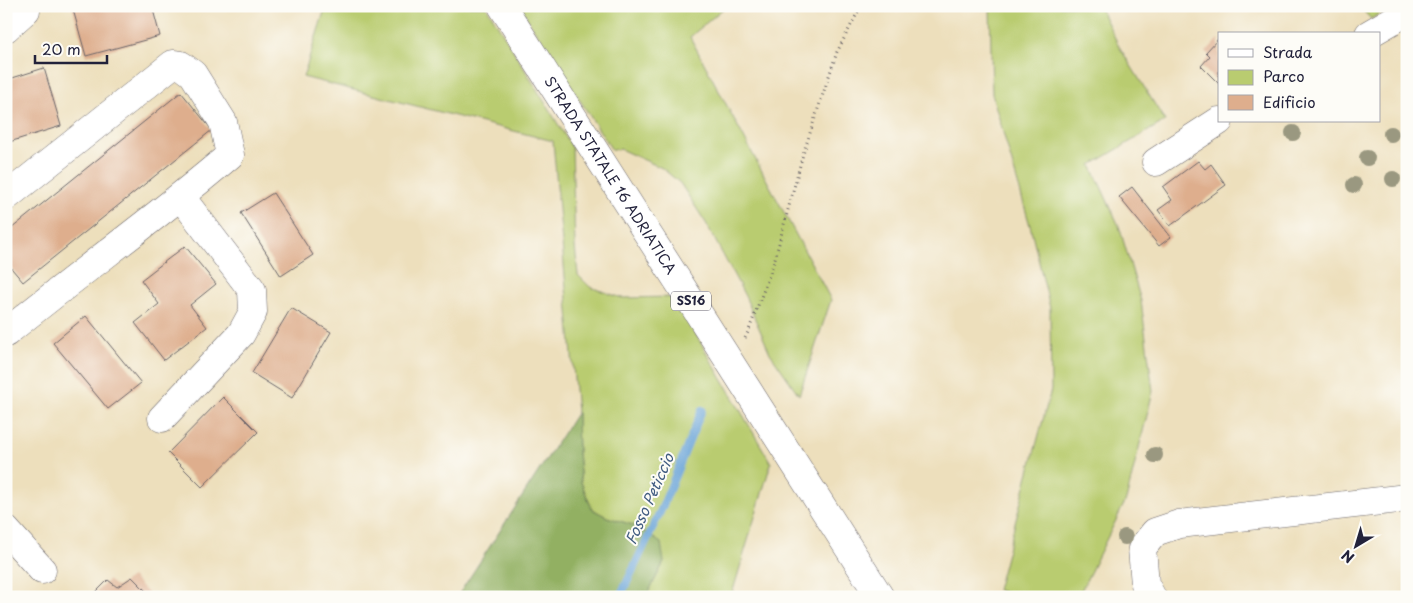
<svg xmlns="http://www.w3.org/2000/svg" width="1413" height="603" font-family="'Playpen Sans',sans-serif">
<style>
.green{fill:#b9cc70;stroke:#6e7756}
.forest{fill:#92b062;stroke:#5a694e}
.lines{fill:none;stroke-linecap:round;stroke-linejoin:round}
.stream{stroke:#66a2d7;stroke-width:8}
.building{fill:#deae8d}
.minor-casing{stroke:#696468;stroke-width:29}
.major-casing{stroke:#696468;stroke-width:29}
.path{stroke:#696468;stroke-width:3;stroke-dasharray:1 4;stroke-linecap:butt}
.minor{stroke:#fff;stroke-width:28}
.major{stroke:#fff;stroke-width:28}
.tree{fill:#9a9880}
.labels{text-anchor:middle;stroke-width:4;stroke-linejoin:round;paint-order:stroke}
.shield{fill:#fdfcf7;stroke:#646373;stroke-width:1}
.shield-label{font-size:12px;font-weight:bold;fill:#22223b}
.street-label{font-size:14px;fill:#22223b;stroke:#fdfcf7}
.water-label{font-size:15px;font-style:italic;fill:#415c81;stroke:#fdfcf7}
</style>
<rect width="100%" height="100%" fill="#fdfcf7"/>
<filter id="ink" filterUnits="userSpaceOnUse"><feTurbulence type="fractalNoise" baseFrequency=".02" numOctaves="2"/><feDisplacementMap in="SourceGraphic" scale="10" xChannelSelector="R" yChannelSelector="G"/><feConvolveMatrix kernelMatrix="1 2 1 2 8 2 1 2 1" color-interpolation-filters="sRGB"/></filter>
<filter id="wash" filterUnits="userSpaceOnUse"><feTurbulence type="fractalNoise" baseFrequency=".0096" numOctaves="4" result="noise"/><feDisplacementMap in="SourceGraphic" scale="20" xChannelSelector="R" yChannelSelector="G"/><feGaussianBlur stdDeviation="1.12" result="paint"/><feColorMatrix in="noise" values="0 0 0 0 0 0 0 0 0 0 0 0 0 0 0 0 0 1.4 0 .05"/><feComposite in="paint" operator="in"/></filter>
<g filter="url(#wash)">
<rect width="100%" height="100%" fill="#eddfbc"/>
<g class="green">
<polygon points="326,6 486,6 572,147 575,246 578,275 590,287 622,298 674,297 771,463 732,594 733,597 646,597 664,562 636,526 607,517 592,509 581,482 578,453 577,412 553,141 303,77"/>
<polygon points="519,6 726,6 690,37 831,300 799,395 770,353 745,296 706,223 680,183 662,168 620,149 612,150"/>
<polygon points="990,6 1099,6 1120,48 1165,121 1091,165 1119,226 1141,301 1153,391 1126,500 1078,597 1019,597 997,590 1051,390 1050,308 1031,229 992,94"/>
<polygon points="1359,6 1393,6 1371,19"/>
</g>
<polygon class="forest" points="577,412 578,453 581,482 592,509 607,517 636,526 661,543 664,562 646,597 457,597"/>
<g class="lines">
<polyline class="stream" points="620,597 661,510 702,410"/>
</g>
<g id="blocks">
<g class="building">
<polygon points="72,6 152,6 160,36 86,56"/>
<polygon points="1218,39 1219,41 1219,84 1201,66 1210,56 1206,52"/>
<polygon points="44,68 61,126 6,143 6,80"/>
<polygon points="181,92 212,130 23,282 6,262 6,233"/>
<polygon points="1198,161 1205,169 1211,164 1226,185 1170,226 1158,210 1172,200 1163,187"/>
<polygon points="1132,187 1171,237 1159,246 1119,197"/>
<polygon points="273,193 313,255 281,276 241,213"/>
<polygon points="185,246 216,284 190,305 207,327 164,360 135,323 159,304 141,280"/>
<polygon points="291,308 331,332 292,398 252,373"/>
<polygon points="86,316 141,383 108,409 53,343"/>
<polygon points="223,397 258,432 202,487 168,453"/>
<polygon points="132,577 152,597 91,597 108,580 117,587"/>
</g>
</g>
</g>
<g filter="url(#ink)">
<use href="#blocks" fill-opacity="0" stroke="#696468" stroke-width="1"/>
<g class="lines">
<defs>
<g id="minor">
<polyline points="6,28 26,10"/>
<polyline points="1369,34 1407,12"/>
<polyline points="1156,162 1219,121"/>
<path d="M6 197 173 64 181 65 193 74 223 122 230 155C158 217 80 272 6 333"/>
<polyline points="162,418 241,334 253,312 252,290 181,197"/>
<polyline points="6,530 42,570"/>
<polyline points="1152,597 1145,584 1142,548 1155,532 1179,524 1407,498"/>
</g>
<g id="major">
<path id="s1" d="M502 6 880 597"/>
</g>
</defs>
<use href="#minor" class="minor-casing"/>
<use href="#major" class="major-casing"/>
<polyline class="path" points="745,338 749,330 774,262 803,154 837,52 861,6"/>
<use href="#minor" class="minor"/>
<use href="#major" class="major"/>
</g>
<g class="tree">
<circle cx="1293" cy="133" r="8"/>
<circle cx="1391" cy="134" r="8"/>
<circle cx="1367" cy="158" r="8"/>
<circle cx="1393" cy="179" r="8"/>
<circle cx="1354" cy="185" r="8"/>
<circle cx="1155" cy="455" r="8"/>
<circle cx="1125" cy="537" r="8"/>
</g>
</g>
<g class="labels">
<rect class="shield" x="671" y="291.5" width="40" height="19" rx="4"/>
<g class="shield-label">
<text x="691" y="305">SS16</text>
</g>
<g class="street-label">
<text dy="5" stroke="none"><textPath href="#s1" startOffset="201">STRADA STATALE 16 ADRIATICA</textPath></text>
</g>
<g class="water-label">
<text transform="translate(650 499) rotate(-66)" y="5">Fosso Peticcio</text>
</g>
</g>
<rect width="1413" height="603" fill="none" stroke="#fdfcf7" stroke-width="25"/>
<rect x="1218" y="32" width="162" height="90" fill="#fdfcf7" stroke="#a5a5ac"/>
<rect x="1228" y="49" width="25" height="8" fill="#ffffff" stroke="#a5a5ac"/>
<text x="1263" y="58" font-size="15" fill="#22223b">Strada</text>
<rect x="1228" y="70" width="25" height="15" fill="#b9cc70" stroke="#a5a5ac"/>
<text x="1263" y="82" font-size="15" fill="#22223b">Parco</text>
<rect x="1228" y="95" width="25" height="15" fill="#deae8d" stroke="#a5a5ac"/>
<text x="1263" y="108" font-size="15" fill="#22223b">Edificio</text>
<g transform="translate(1356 546) rotate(218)" stroke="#fdfcf7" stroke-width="4" paint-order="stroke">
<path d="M0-4L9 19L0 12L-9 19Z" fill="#22223b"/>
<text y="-8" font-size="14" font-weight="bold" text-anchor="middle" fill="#22223b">N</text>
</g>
<path d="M35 55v8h72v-8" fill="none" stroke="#22223b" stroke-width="2.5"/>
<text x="42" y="55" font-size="15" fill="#22223b" stroke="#fdfcf7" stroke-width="4" paint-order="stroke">20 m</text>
</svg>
